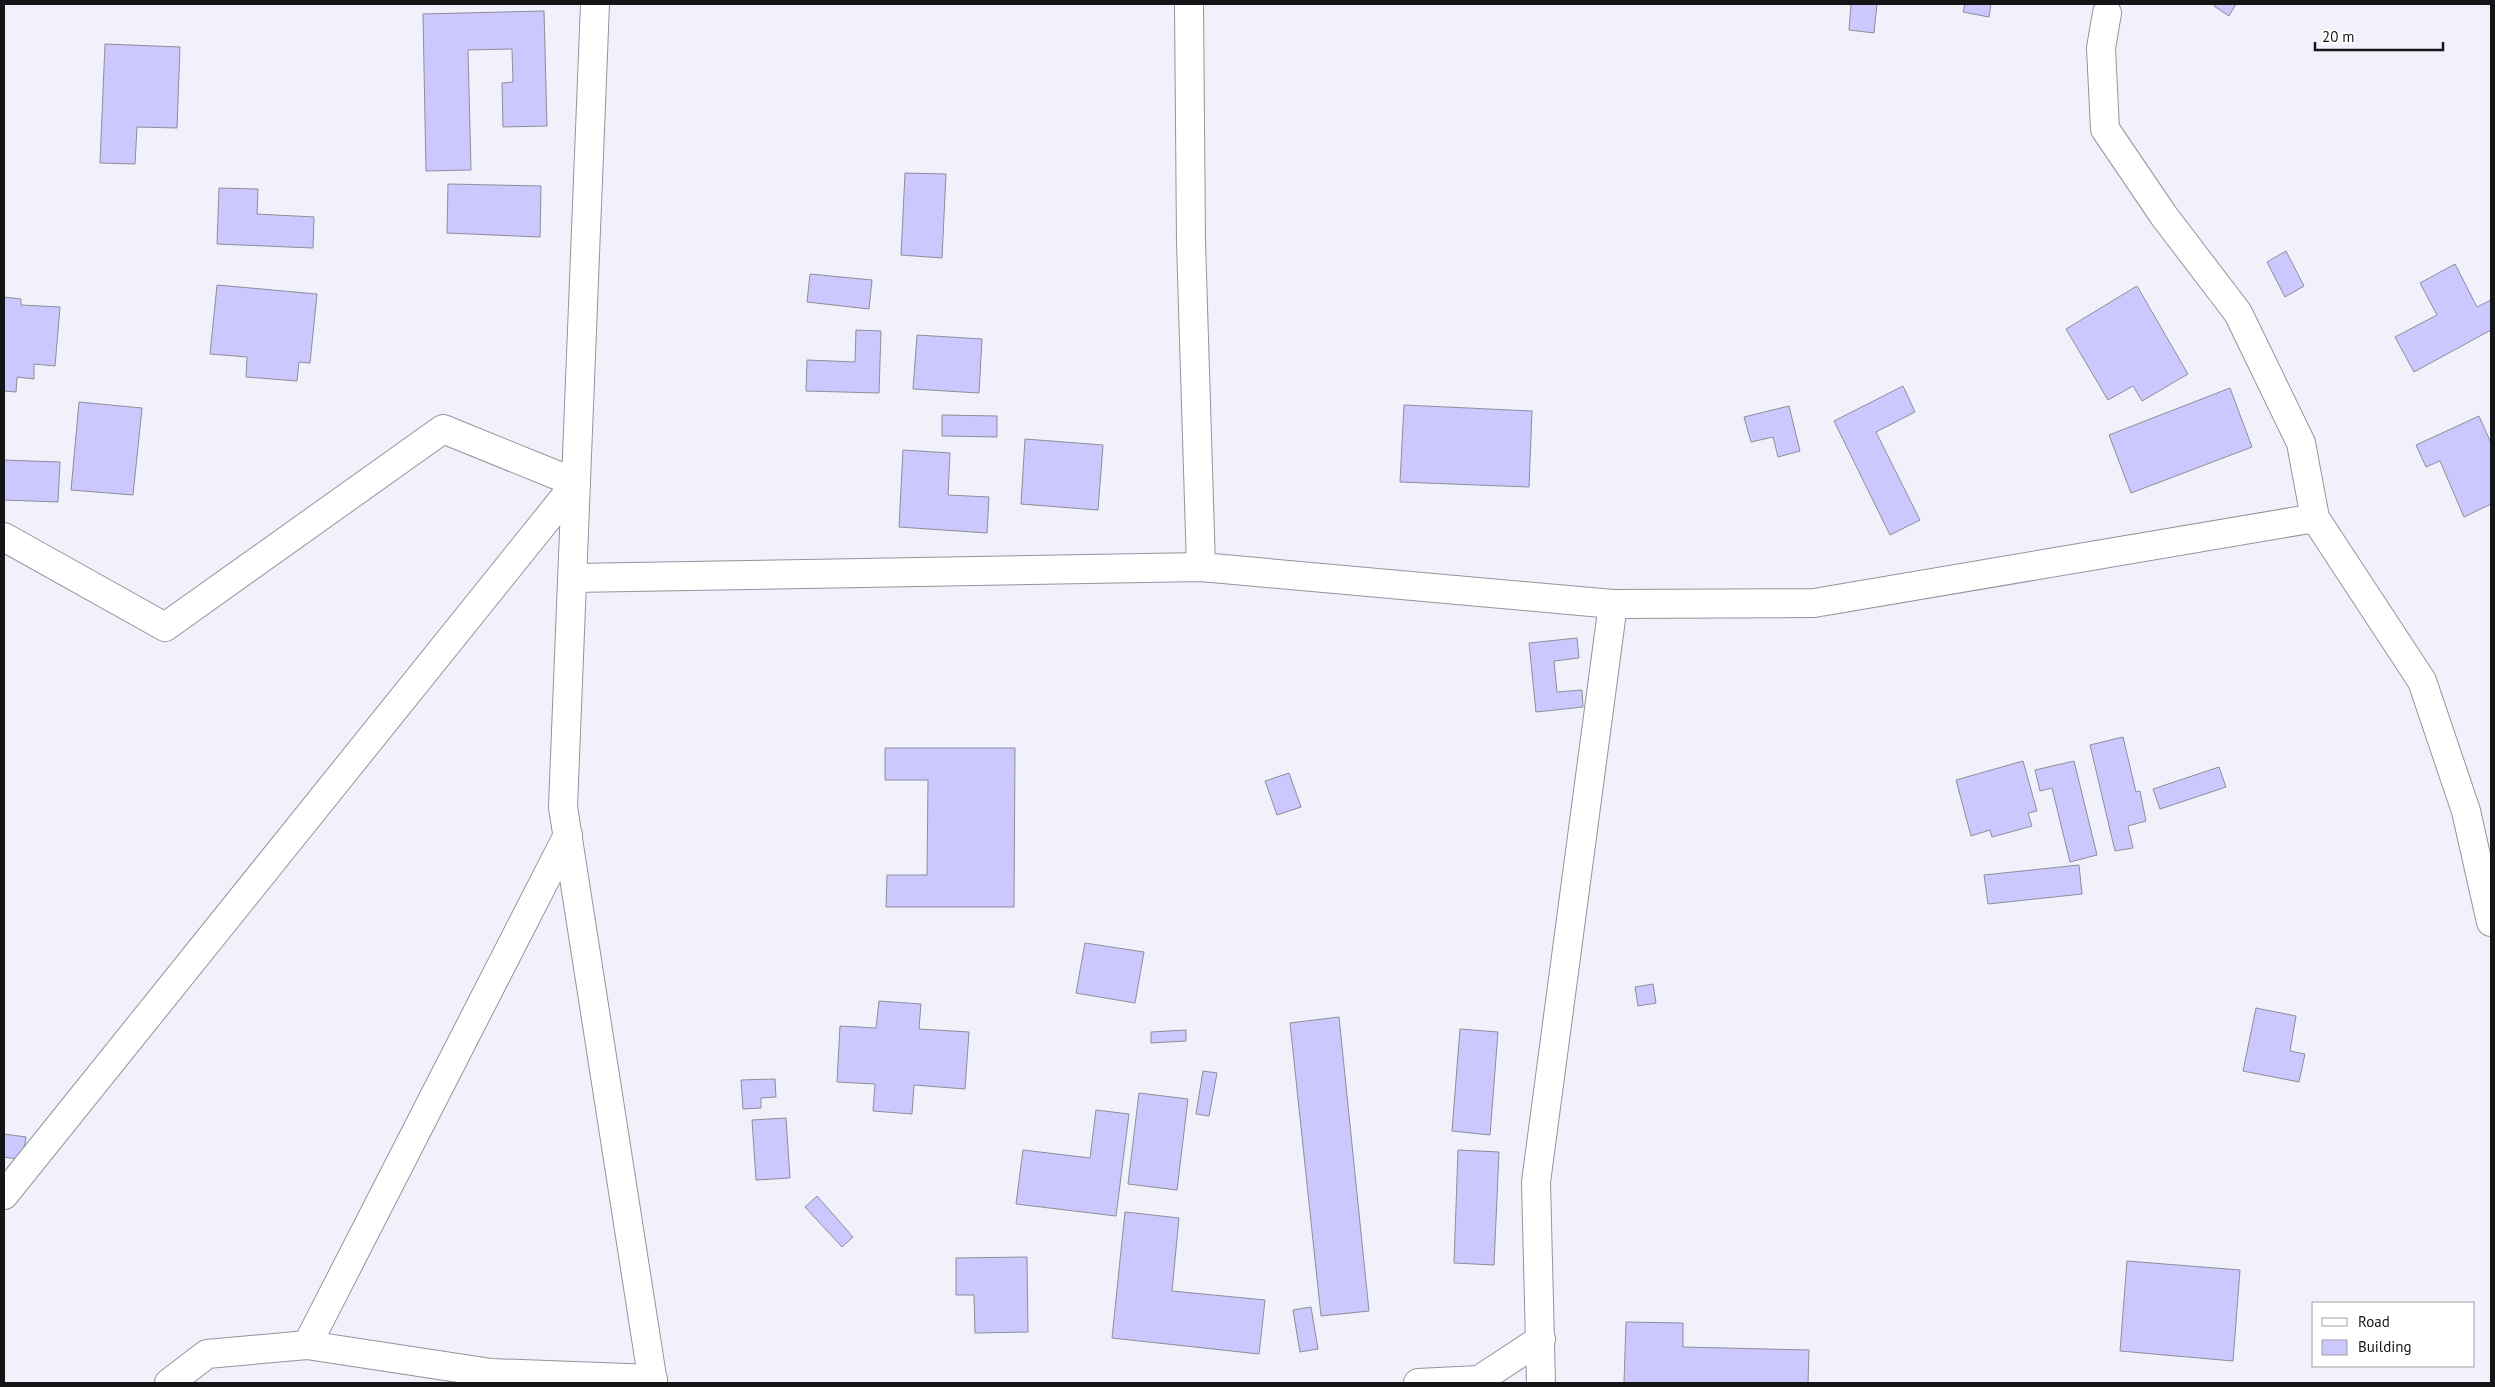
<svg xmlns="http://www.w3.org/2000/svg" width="2495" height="1387" font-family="'PT Sans',sans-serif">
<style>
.building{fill:#cbc8ff;stroke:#8e8e97}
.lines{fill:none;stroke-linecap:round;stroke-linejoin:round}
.minor-casing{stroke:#94949d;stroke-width:30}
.minor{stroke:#fff;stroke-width:28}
</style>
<rect width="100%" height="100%" fill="#f1f0fb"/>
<g class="building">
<polygon points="1851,4 1877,4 1874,33 1849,30"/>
<polygon points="1965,4 1991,4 1989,17 1963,12"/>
<polygon points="2215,4 2236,4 2229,16 2214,6"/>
<polygon points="544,11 547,126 503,127 502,83 513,82 512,49 468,50 471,170 426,171 423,14"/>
<polygon points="105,44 180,47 177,128 137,127 135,164 100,163"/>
<polygon points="905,173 946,174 942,258 901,255"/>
<polygon points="448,184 541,186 540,237 447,233"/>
<polygon points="219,188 258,189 257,214 314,217 313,248 217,244"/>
<polygon points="2286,251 2304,286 2285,297 2267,262"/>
<polygon points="2455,264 2477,307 2491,300 2491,330 2414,372 2395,337 2437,315 2420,283"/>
<polygon points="810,274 872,280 869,309 807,302"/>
<polygon points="217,285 317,294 310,363 299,362 297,381 246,377 247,357 210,354"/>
<polygon points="2137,286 2188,374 2142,401 2133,386 2108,400 2066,329"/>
<polygon points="4,297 21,299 21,305 60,307 55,366 34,364 34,379 17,377 16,392 4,391"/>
<polygon points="856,330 881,331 879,393 806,391 807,360 855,362"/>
<polygon points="917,335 982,339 979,393 913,389"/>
<polygon points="1903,386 1915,412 1876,432 1920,520 1890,535 1834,421"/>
<polygon points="2230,388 2252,447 2131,493 2109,435"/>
<polygon points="79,402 142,408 133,495 71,490"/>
<polygon points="1404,405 1532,411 1529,487 1400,482"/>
<polygon points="1789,406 1800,451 1778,457 1773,437 1751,442 1744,417"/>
<polygon points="942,415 997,416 997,437 942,436"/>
<polygon points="2479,416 2491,443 2491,504 2464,517 2440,461 2426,467 2416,445"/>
<polygon points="1025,439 1103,445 1098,510 1021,504"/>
<polygon points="903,450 950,453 948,495 989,497 987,533 899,527"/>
<polygon points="4,460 60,462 58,502 4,500"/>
<polygon points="1577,638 1579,658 1554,661 1557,692 1582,690 1583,707 1536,712 1529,643"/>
<polygon points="2123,737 2136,792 2140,791 2146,821 2128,826 2133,848 2115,851 2090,745"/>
<polygon points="885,748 1015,748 1014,907 886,907 887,875 927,875 928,780 885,780"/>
<polygon points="2023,761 2037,811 2028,813 2032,826 1992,837 1990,830 1971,836 1956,780"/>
<polygon points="2074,761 2097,855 2070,862 2052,788 2040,791 2035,770"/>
<polygon points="2219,767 2226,787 2160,809 2153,789"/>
<polygon points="1289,773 1301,807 1277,815 1265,781"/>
<polygon points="2079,865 2082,894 1988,904 1984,875"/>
<polygon points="1085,943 1144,952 1135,1003 1076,993"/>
<polygon points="1653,984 1656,1003 1638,1006 1635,987"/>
<polygon points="879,1001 921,1004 919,1029 969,1032 965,1089 914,1085 912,1114 873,1111 875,1084 837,1082 840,1026 876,1028"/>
<polygon points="2256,1008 2296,1016 2290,1051 2305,1054 2299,1082 2243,1071"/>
<polygon points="1339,1017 1369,1311 1321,1316 1290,1023"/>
<polygon points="1460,1029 1498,1032 1490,1135 1452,1131"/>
<polygon points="1186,1030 1186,1041 1151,1043 1151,1032"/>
<polygon points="1203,1071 1217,1073 1209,1116 1196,1114"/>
<polygon points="775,1079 776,1097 761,1098 761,1108 743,1109 741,1080"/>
<polygon points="1139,1093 1188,1099 1177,1190 1128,1184"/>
<polygon points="1096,1110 1129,1114 1116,1216 1016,1204 1023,1150 1090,1158"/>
<polygon points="786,1118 790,1178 756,1180 752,1120"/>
<polygon points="4,1134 26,1137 22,1160 4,1157"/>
<polygon points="1458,1150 1499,1152 1494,1265 1454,1263"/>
<polygon points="817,1196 853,1237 842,1247 805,1207"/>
<polygon points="1125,1212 1179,1218 1172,1291 1265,1300 1259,1354 1112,1338"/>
<polygon points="1027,1257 1028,1332 975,1333 974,1295 956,1295 956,1258"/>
<polygon points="2127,1261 2240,1270 2233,1361 2120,1351"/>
<polygon points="1311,1307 1318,1349 1300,1352 1293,1310"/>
<polygon points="1626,1322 1683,1323 1683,1347 1809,1350 1808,1383 1624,1383"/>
</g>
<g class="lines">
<defs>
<g id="minor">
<polyline points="595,4 563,807 653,1383"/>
<polyline points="1189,4 1191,242 1201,567"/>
<polyline points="2107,13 2101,48 2105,129 2164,216 2238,313 2301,443 2315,518 2422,681 2466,811 2491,922"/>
<polyline points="4,537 165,627 443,429 576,483 4,1195"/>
<polyline points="573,578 1201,567 1613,604 1814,603 2315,518"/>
<polyline points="307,1345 568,835"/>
<polyline points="169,1383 207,1354 307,1345 491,1373 653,1379"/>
<polyline points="1418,1383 1479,1380 1541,1339"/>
<polyline points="1541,1383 1536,1182 1613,604"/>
</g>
</defs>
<use href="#minor" class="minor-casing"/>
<use href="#minor" class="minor"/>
</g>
<rect width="2495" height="1387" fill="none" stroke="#151518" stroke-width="10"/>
<rect x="2312" y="1302" width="162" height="65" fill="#ffffff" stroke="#a1a1a3"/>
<rect x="2322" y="1318" width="25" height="8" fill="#ffffff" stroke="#a1a1a3"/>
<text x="2358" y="1327" font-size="15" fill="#151518">Road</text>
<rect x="2322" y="1340" width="25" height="15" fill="#cbc8ff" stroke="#a1a1a3"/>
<text x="2358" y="1352" font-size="15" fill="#151518">Building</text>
<path d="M2315 42v8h128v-8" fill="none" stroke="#151518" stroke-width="2.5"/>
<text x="2322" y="42" font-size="15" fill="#151518" stroke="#ffffff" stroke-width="4" paint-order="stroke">20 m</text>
</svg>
